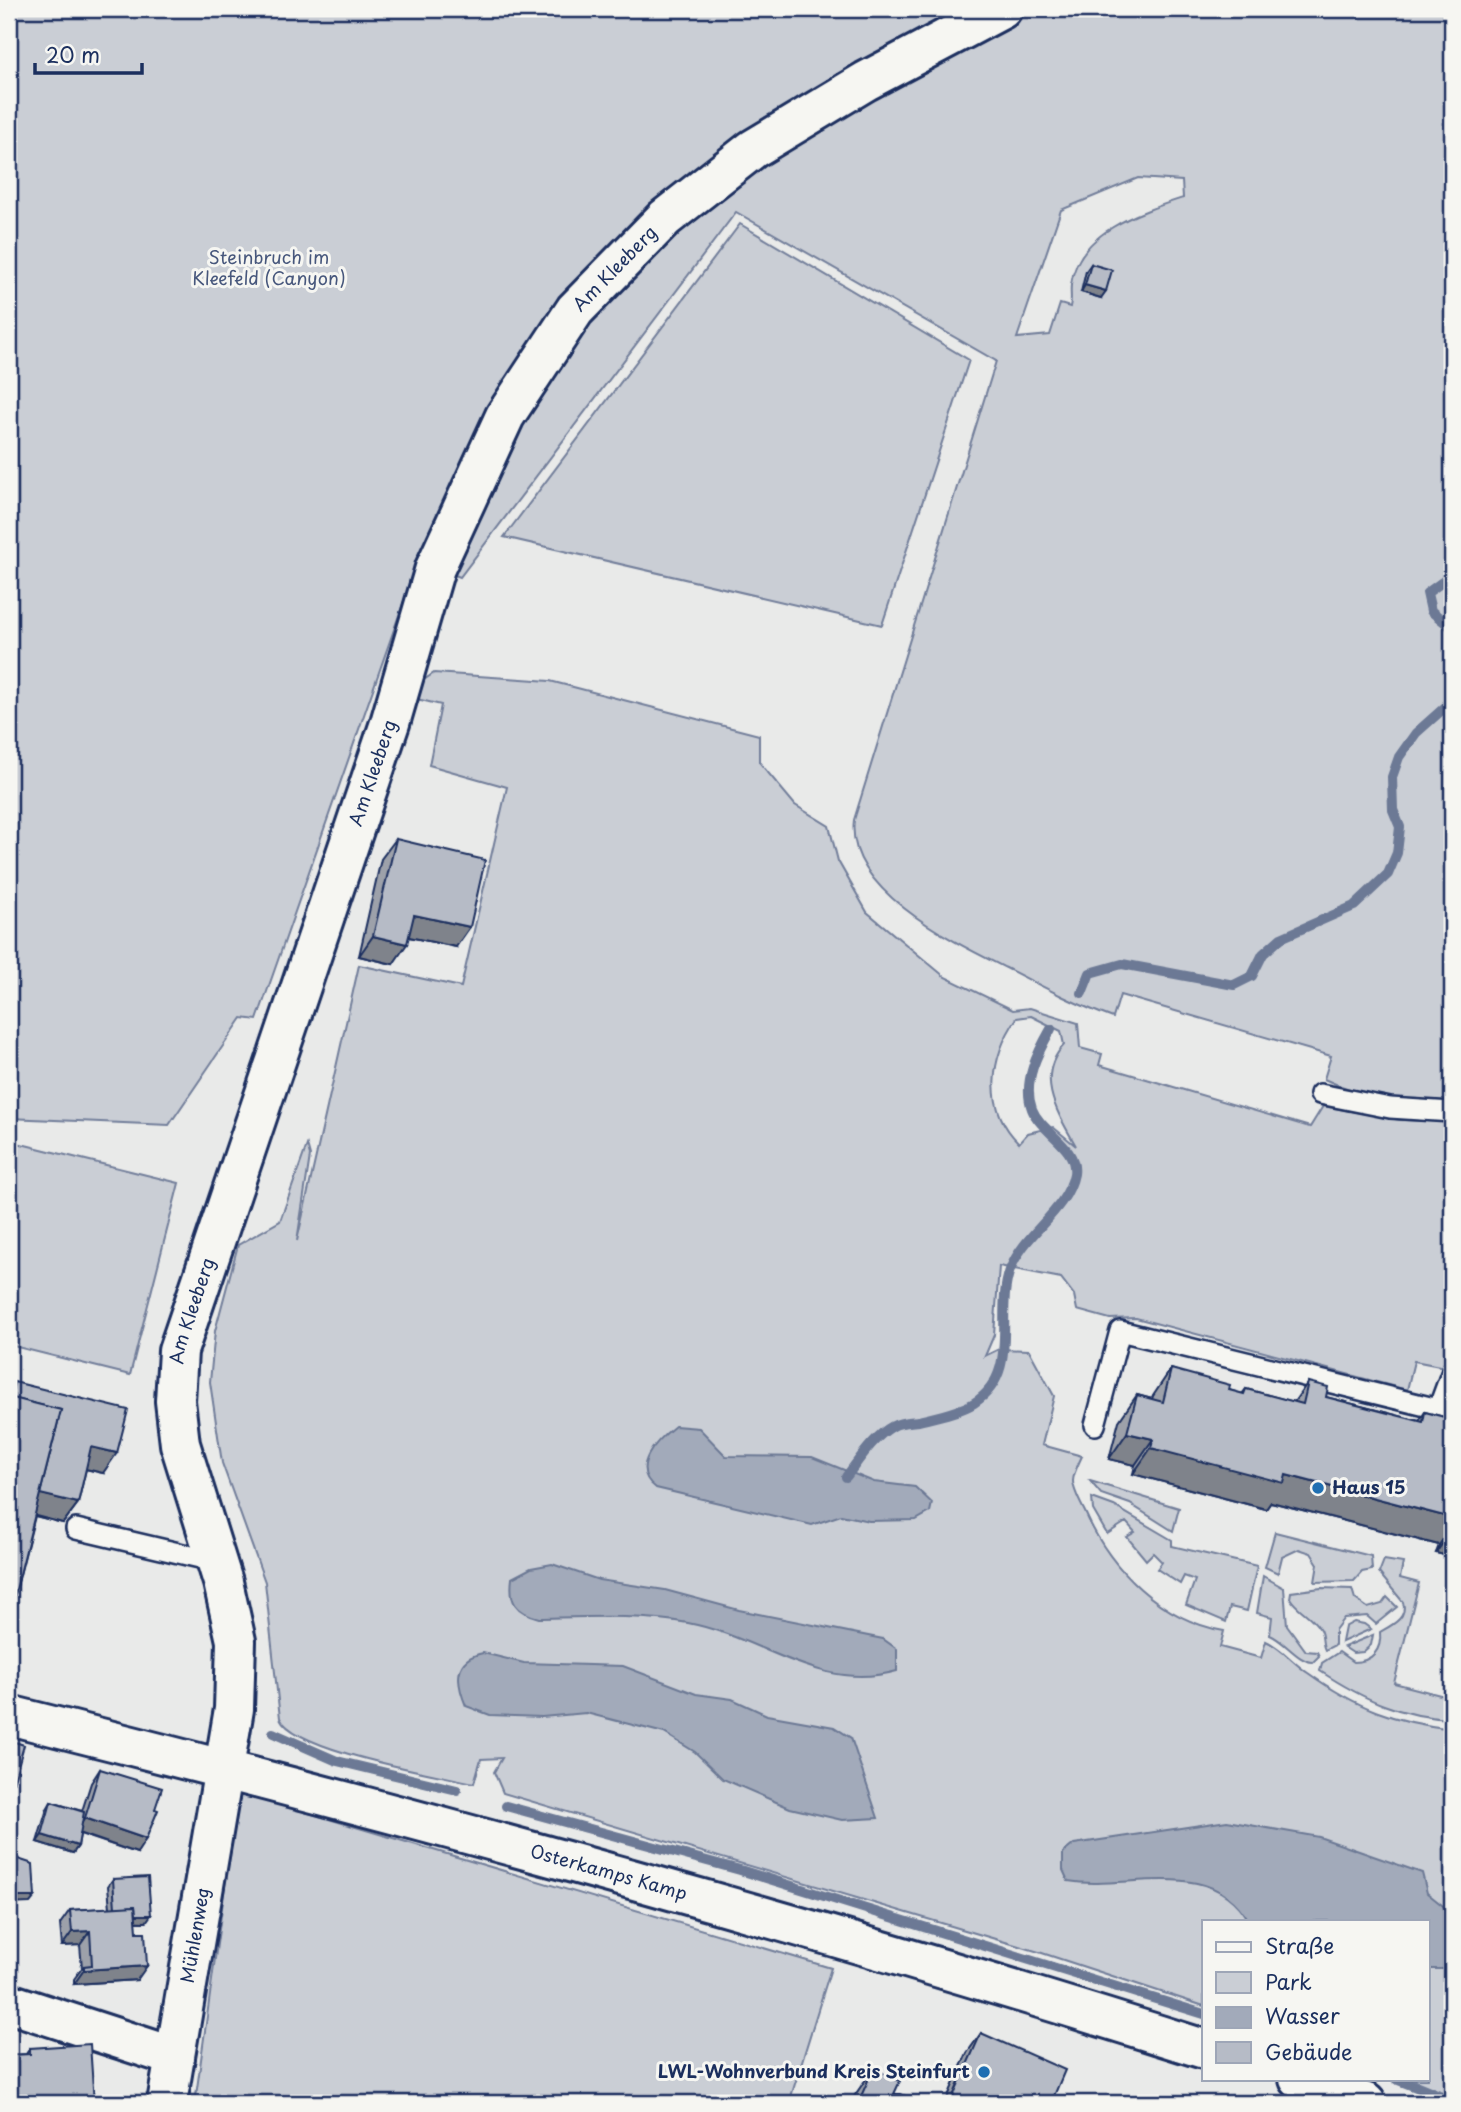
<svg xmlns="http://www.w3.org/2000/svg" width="1461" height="2112" font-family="'Playpen Sans',sans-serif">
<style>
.green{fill:#caced5;stroke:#727e9a;stroke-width:2;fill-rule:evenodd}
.water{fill:#a2aaba;stroke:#6c7995;stroke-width:2}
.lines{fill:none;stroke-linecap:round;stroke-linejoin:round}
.stream{stroke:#6c7995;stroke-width:10}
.lane-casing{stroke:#1b2f5e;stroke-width:24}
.street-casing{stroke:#1b2f5e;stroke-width:44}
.lane{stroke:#f6f6f2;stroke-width:19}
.street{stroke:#f6f6f2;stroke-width:38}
.wall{fill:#9da1aa;stroke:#1b2f5e;stroke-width:2}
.shaded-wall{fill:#7f838b;stroke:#1b2f5e;stroke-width:2}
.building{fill:#b6bbc6;stroke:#1b2f5e;stroke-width:2}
.poi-dot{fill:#1f6fb2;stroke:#f6f6f2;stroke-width:2.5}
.labels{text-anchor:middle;stroke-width:6;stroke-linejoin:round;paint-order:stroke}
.park-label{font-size:18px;fill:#47577c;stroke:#f6f6f2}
.street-label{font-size:18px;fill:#1b2f5e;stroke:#f6f6f2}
.poi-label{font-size:18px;font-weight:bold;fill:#1b2f5e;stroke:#f6f6f2;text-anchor:start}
</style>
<rect width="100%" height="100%" fill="#e9eae9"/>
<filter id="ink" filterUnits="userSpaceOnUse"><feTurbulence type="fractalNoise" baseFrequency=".0143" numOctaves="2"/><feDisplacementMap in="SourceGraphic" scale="14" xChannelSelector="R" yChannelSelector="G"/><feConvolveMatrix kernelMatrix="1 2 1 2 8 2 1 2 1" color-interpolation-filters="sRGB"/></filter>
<g filter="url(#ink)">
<g class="green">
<path d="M9 9H1452V1104C1407 1101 1366 1099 1324 1079L1331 1056 1120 995 1113 1018C1075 1004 1041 986 1006 968 954 942 845 890 854 820L996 361 736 212 460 577 418 561 257 1020 242 1018 169 1125 9 1118ZM1138 178 1182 181 1183 198C1140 212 1077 232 1071 285 1070 292 1072 300 1070 307L1060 304 1050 335 1017 338 1061 210Z"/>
<polygon points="740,224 969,360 882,625 504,537"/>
<path d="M434 673 550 681 759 735V762L795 805 829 826 838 861 867 912 945 977 1013 1010 1030 1008 1078 1023 1080 1048 1102 1054 1099 1065 1310 1127 1323 1106 1400 1120 1452 1122V1349L1445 1367 1414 1361 1407 1390 1136 1318 1110 1319 1077 1310 1074 1295 1061 1278 999 1266 994 1335 985 1356 999 1349 1029 1350 1054 1396 1042 1445 1082 1456C1079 1463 1073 1474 1073 1481 1073 1490 1081 1504 1085 1512 1110 1569 1161 1620 1224 1631L1220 1647 1261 1658 1266 1641C1283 1649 1293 1663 1308 1673 1357 1708 1394 1722 1452 1729V2096L1411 2079H1428V1921H1204V2006L1039 1952 503 1793 494 1772 502 1758 481 1759 474 1783C436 1774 295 1751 280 1718L265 1582 222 1463 210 1382 215 1331 238 1245 280 1221 307 1145 310 1156 297 1241 359 965 461 987 507 787 429 765 441 705 413 698 421 682ZM1031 1016 1061 1031 1064 1045C1034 1077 1058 1114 1076 1146L1053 1127 1028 1133 1019 1143C983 1108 990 1057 1017 1018Z"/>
<polygon points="9,1141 179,1183 130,1375 9,1345"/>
<polygon points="1090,1481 1179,1508 1173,1531 1130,1504 1101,1494"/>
<polygon points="1092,1498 1114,1506 1172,1540 1172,1546 1257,1566 1247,1611 1230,1607 1226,1622 1186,1605 1195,1580 1184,1576 1180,1584 1157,1569 1162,1562 1153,1553 1146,1560 1127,1537 1135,1532 1126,1522 1107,1534 1093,1510"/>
<polygon points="1275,1532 1371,1556 1372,1570 1362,1572 1354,1581 1315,1582 1318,1564 1311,1553 1299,1549 1282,1557 1278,1573 1265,1567"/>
<path d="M1384 1560 1403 1563 1400 1578 1419 1583 1394 1683 1452 1698V1719C1401 1717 1363 1699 1320 1671L1322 1663 1339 1652 1353 1662C1372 1662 1382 1650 1380 1632 1392 1625 1408 1618 1403 1602L1379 1573Z"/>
<path d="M1263 1576 1284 1588 1287 1625 1306 1651 1317 1652 1319 1656 1313 1662C1298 1662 1285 1641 1270 1635L1272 1617 1257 1613Z"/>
<path d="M1321 1588 1352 1589 1355 1599 1368 1608 1382 1604 1387 1597 1397 1607 1376 1624 1367 1616 1344 1618 1335 1630V1645L1325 1650C1321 1643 1324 1635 1319 1628 1311 1615 1297 1610 1290 1598L1291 1592Z"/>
<polygon points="1354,1622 1364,1624 1371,1629 1342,1642 1345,1627"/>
<polygon points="1373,1635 1371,1645 1363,1652 1353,1653 1344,1647"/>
<polygon points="238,1792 831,1968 789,2103 195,2103"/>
</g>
<g class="water">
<path d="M675 1426 699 1428 726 1456 812 1457 874 1482 915 1487 932 1503 930 1512 916 1520 869 1521 841 1515 812 1525 656 1488C629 1468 656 1441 675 1426Z"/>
<path d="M552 1564 599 1580 665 1590 739 1610 883 1639 897 1649V1671C819 1693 762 1637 688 1623 641 1614 587 1617 539 1618 515 1612 509 1602 512 1578L531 1568Z"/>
<path d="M483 1653 524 1663 623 1666 696 1694 732 1699 767 1715 834 1727 851 1738 878 1818 842 1820 790 1808 723 1779 695 1752 664 1733 586 1713 542 1717 490 1715 466 1706C456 1682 453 1659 483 1653Z"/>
<path d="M1227 1821 1319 1837 1422 1873 1427 1893 1452 1913V1969H1428V1921H1248C1213 1855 1127 1891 1068 1881L1063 1870V1853L1074 1844Z"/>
</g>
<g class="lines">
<g class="stream">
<polyline points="1452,575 1427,593 1431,611 1452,628"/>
<polyline points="1082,993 1090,973 1122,964 1234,985 1252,976 1263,954 1281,938 1354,906 1388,874 1397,853 1400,827 1393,810 1392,777 1399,757 1416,733 1452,701"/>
<path d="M846 1477C859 1460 874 1436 893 1426 900 1422 911 1422 919 1421 935 1417 960 1412 974 1403 1022 1372 994 1314 1010 1270 1023 1234 1067 1211 1074 1174 1078 1146 1041 1133 1032 1109 1022 1082 1038 1052 1051 1029"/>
<polyline points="273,1733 337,1761 457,1790"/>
<polyline points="506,1806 740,1870 1204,2014"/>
<polyline points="1396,2079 1452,2101"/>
</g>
<defs>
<g id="lane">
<polyline points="1320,1094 1390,1108 1452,1112"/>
<polyline points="1452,1371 1438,1409 1452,1413"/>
<polyline points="1095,1425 1120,1331 1438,1409"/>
<polyline points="76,1529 217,1562"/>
</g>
<g id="street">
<path id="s1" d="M9 1715C410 1815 809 1924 1204 2049"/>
<polyline points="9,2003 175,2057"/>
<polyline points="1299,2079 1366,2103"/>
<path id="s2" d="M167 2103 234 1709 236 1641 223 1582 180 1444 175 1401 178 1351 390 723 435 568 505 416 575 310 665 218 753 149 866 81 1002 9"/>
</g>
</defs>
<use href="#lane" class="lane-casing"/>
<use href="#street" class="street-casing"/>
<use href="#lane" class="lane"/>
<use href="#street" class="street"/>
</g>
<g class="wall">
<polygon points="1091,264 1101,298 1081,292 1086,271"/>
<polygon points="396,839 456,947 409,937 393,964 359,956 381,859"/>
<polygon points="1171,1369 1229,1390 1242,1394 1246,1389 1294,1402 1308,1382 1326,1397 1419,1421 1425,1412 1452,1419 1452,1557 1436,1553 1439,1545 1271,1502 1266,1509 1133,1474 1135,1465 1109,1459 1119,1421 1137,1395 1152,1399 1153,1396"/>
<polygon points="14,1382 103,1473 86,1469 78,1503 63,1523 35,1516 13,1602 9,1608 9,1390"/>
<polygon points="100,1769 137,1853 80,1834 78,1846 73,1853 37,1842 47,1809 51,1802 82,1811 91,1783"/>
<polygon points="113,1879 146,1922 136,1922 137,1980 74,1984 74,1979 82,1968 80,1945 62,1946 60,1924 70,1910 110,1908 108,1886"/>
<polygon points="981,2033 1051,2103 945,2103 967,2053"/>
<polygon points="30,2048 94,2103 9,2103 9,2058 11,2055 26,2054"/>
<polygon points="873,2069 894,2094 921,2103 851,2103 855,2095"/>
</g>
<g class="shaded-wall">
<polygon points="1085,285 1106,291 1101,298 1081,292"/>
<polygon points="414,915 470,927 456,947 400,935"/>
<polygon points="373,936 407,944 393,964 359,956"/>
<polygon points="1127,1433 1153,1439 1135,1465 1109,1459"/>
<polygon points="91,1447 117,1453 103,1473 77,1467"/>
<polygon points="1151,1448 1286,1475 1452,1518 1452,1526 1439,1545 1271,1502 1266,1509 1133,1474"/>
<polygon points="38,1493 78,1503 63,1523 24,1513"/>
<polygon points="1452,1530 1452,1557 1436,1553"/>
<polygon points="85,1818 146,1839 137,1853 76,1832"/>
<polygon points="42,1835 78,1846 73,1853 37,1842"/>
<polygon points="9,1897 35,1897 30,1903 9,1904"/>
<polygon points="115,1914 151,1915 146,1922 111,1921"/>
<polygon points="90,1931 80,1945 62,1946 72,1932"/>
<polygon points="147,1966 137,1980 74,1984 84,1970"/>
</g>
<g class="building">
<polygon points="1091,264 1112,270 1106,291 1085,285"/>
<polygon points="396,839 485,860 470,927 414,915 407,944 373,936"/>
<polygon points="1171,1369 1230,1385 1229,1390 1244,1394 1246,1389 1303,1404 1308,1382 1328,1387 1326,1397 1423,1422 1425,1412 1452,1419 1452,1518 1286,1475 1284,1483 1151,1448 1153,1439 1127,1433 1137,1395 1163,1402"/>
<polygon points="14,1382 128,1410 117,1453 91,1447 78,1503 40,1494 61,1410 11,1398"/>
<polygon points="9,1397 61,1410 13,1602 9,1601"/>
<polygon points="9,1740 24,1745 11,1791 9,1791"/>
<polygon points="100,1769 162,1788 155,1809 158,1810 146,1839 85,1818"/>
<polygon points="51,1802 84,1812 78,1846 42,1835"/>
<polygon points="9,1856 33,1864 35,1897 9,1897"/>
<polygon points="148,1877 151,1915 136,1915 135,1906 115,1908 113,1879"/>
<polygon points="135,1906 137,1932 145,1932 147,1966 84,1970 84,1966 92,1965 90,1931 72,1932 70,1910"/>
<polygon points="981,2033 1065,2070 1051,2103 950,2103"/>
<polygon points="90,2044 94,2103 14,2103 11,2055 30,2054 30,2048"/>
<polygon points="873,2069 900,2081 894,2094 901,2094 921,2103 858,2103"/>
</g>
</g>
<g class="poi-dot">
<circle cx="1318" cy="1488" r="7"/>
<circle cx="984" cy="2072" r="7"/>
</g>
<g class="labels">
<g class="park-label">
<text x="269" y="264">Steinbruch im<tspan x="269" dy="21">Kleefeld (Canyon)</tspan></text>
</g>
<g class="street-label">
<text dy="6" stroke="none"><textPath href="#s2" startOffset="1942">Am Kleeberg</textPath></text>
<text dy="6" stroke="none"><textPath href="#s2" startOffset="1376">Am Kleeberg</textPath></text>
<text dy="6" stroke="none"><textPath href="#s2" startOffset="808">Am Kleeberg</textPath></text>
<text dy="6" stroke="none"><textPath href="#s1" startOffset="620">Osterkamps Kamp</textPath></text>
<text dy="6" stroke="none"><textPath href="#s2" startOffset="170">Mühlenweg</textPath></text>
</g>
<g class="poi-label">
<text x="1332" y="1494">Haus 15</text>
<text x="970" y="2078" text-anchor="end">LWL-Wohnverbund Kreis Steinfurt</text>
</g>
</g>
<rect width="1461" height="2112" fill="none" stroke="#f6f6f2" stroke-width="35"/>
<rect x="18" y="18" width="1426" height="2077" fill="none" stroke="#1b2f5e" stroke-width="2.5" filter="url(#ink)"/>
<rect x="1202" y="1920" width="228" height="161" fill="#f6f6f2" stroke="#9ea6b7" stroke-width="2"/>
<rect x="1216" y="1942" width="35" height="10" fill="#f6f6f2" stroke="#9ea6b7" stroke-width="2"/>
<text x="1265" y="1954" font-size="21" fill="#1b2f5e">Straße</text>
<rect x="1216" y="1972" width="35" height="21" fill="#caced5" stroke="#9ea6b7" stroke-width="2"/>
<text x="1265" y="1990" font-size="21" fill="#1b2f5e">Park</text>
<rect x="1216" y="2007" width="35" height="21" fill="#a2aaba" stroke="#9ea6b7" stroke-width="2"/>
<text x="1265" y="2024" font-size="21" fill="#1b2f5e">Wasser</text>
<rect x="1216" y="2042" width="35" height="21" fill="#b6bbc6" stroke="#9ea6b7" stroke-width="2"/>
<text x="1265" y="2060" font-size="21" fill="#1b2f5e">Gebäude</text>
<path d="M35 63v10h107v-10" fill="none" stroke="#1b2f5e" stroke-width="3.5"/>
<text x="46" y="63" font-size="21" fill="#1b2f5e" stroke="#f6f6f2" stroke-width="5" paint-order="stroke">20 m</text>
</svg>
